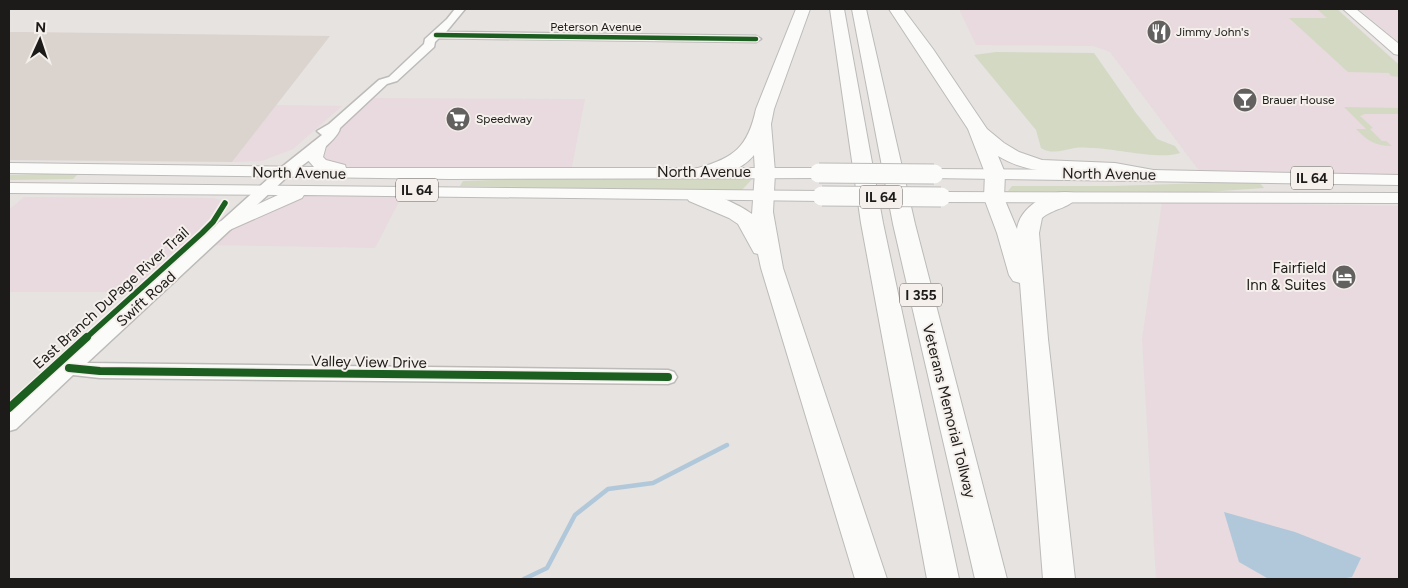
<svg xmlns="http://www.w3.org/2000/svg" width="1408" height="588" font-family="Figtree,sans-serif">
<style>
.commercial{fill:#e8dadf}
.built{fill:#dbd4ce}
.green{fill:#d4d9c4}
.water{fill:#b0c8d9}
.lines{fill:none;stroke-linecap:round;stroke-linejoin:round}
.stream{stroke:#b0c8d9;stroke-width:4.5}
.minor-casing{stroke:#bdbbb9;stroke-width:3}
.major-casing{stroke:#bdbbb9;stroke-width:2}
.highway-casing{stroke:#bdbbb9;stroke-width:2}
.minor{fill:#fbfbfa;fill-rule:evenodd}
.major{fill:#fbfbfa;fill-rule:evenodd}
.highway{fill:#fbfbfa;fill-rule:evenodd}
.major-bridge-casing{stroke:#bdbbb9;stroke-width:21;stroke-linecap:butt}
.major-bridge{stroke:#fbfbfa;stroke-width:19}
.cycleway-far2-casing{stroke:#f5f0ec;stroke-width:7}
.cycleway-far1-casing{stroke:#f5f0ec;stroke-width:9}
.cycleway-casing{stroke:#f5f0ec;stroke-width:11}
.cycleway-far2{stroke:#1b5e20;stroke-width:4.5}
.cycleway-far1{stroke:#1b5e20;stroke-width:5.5}
.cycleway{stroke:#1b5e20;stroke-width:8}
.labels{text-anchor:middle;stroke-width:4;stroke-linejoin:round;paint-order:stroke}
.far-street-label{font-size:12px;fill:#1c1b19;stroke:#f5f0ec}
.far-poi-label{font-size:12px;fill:#1c1b19;stroke:#f5f0ec;text-anchor:start}
.shield{fill:#f5f0ec;stroke:#5d5b58;stroke-width:1}
.shield-label{font-size:14px;font-weight:bold;fill:#1c1b19}
.street-label{font-size:15px;fill:#1c1b19;stroke:#f5f0ec}
.poi-label{font-size:15px;fill:#1c1b19;stroke:#f5f0ec;text-anchor:end}
</style>
<rect width="100%" height="100%" fill="#e6e3e1"/>
<g class="commercial">
<polygon points="959,9 1337,9 1399,64 1399,174 1200,172 1110,52 1093,46 976,45"/>
<polygon points="1359,9 1399,9 1399,42"/>
<polygon points="374,98 585,99 572,167 351,167 323,161 322,149 332,136"/>
<polygon points="276,105 342,106 293,149 262,161 232,162"/>
<polygon points="404,192 375,248 209,245 234,224 285,199 318,194"/>
<polygon points="24,197 213,198 222,200 226,205 220,219 148,292 9,292 9,210"/>
<polygon points="1162,202 1399,206 1399,579 1156,579 1142,339"/>
</g>
<polygon class="built" points="9,32 26,32 330,36 232,162 9,160"/>
<g class="green">
<polygon points="1317,9 1337,9 1399,65 1399,77 1391,76 1389,73 1348,72 1289,18 1327,18"/>
<path d="M996 52 1094 53 1136 113 1157 139 1175 146 1180 153C1161 160 1117 149 1094 148 1088 148 1081 147 1075 148 1063 150 1052 155 1041 148L1036 130 974 55Z"/>
<path d="M1344 107 1399 108V114H1365L1360 116 1373 128 1370 129 1382 141H1386L1392 146C1375 146 1368 141 1356 129H1366Z"/>
<polygon points="79,173 73,179 9,180 9,175"/>
<polygon points="596,177 753,178 741,191 460,186 463,181"/>
<polygon points="1238,182 1259,182 1264,188 1206,192 1008,191 1012,186 1112,186"/>
</g>
<polygon class="water" points="1224,512 1295,532 1361,558 1352,577 1340,579 1267,578 1239,562"/>
<g class="lines">
<polyline class="stream" points="524,579 547,568 575,515 608,489 653,483 727,445"/>
<defs>
<path id="minor" d="M455 9H465L446 32 756 36 761 39 756 42 439 38 435 42 434 47 397 81 387 84 340 128C339 140 299 168 288 176L87 363 668 370 674 372 677 377 674 382 668 384 100 378 73 375 16 429 9 431V412L278 170 322 135 317 131 329 124 379 80 389 77 424 44 425 39 447 19Z"/>
<g id="major">
<polygon points="1343,9 1356,9 1399,44 1399,55 1394,54"/>
<polygon points="318,141 324,143 326,146 323,157 326,160 345,165 346,168 819,168 825,169 827,173 825,177 819,178 450,179 9,173 9,163 314,167 306,158 312,143"/>
<polygon points="934,169 1152,170 1399,175 1399,185 928,178 926,174 928,170"/>
<polygon points="9,183 822,191 828,192 831,196 828,200 822,201 304,195 302,198 225,232 219,230 216,226 219,222 278,195 9,193"/>
<polygon points="941,192 1399,193 1399,203 941,202 935,201 932,197 935,193"/>
</g>
<g id="highway">
<path d="M796 9H810L774 109 771 124 775 172 773 212 783 268 887 579H855L761 268 758 254 754 253 738 224 729 218 689 201 686 196 689 191C704 188 739 204 752 214L755 172 754 155C743 169 716 181 698 176L695 172 698 168C734 158 748 147 756 109Z"/>
<polygon points="830,9 844,9 883,223 959,579 927,579 861,223"/>
<polygon points="852,9 866,9 915,224 1007,579 975,579 893,224"/>
<path d="M889 9H903L933 49 987 129 1004 143 1019 152 1042 160 1115 163 1159 171 1162 175 1159 179C1145 183 1128 176 1114 174 1074 170 1033 178 998 156L1005 173 1004 198 1017 229C1020 206 1051 188 1073 193L1076 198C1070 208 1052 209 1042 218L1039 233 1048 339 1075 579H1043L1020 283 1013 281 1009 275 997 233 984 198 985 173 968 129Z"/>
</g>
</defs>
<use href="#minor" class="minor-casing"/>
<use href="#major" class="major-casing"/>
<use href="#highway" class="highway-casing"/>
<use href="#minor" class="minor"/>
<use href="#major" class="major"/>
<use href="#highway" class="highway"/>
<defs>
<g id="major-bridge">
<polyline points="819,173 934,174"/>
<polyline points="822,196 941,197"/>
</g>
</defs>
<use href="#major-bridge" class="major-bridge-casing"/>
<use href="#major-bridge" class="major-bridge"/>
<defs>
<polyline id="cycleway-far2" points="436,35 756,39"/>
<polyline id="cycleway-far1" points="86,338 202,233 213,222 225,203"/>
<g id="cycleway">
<polyline points="69,368 100,371 668,377"/>
<polyline points="9,408 87,337"/>
</g>
</defs>
<use href="#cycleway-far2" class="cycleway-far2-casing"/>
<use href="#cycleway-far1" class="cycleway-far1-casing"/>
<use href="#cycleway" class="cycleway-casing"/>
<use href="#cycleway-far2" class="cycleway-far2"/>
<use href="#cycleway-far1" class="cycleway-far1"/>
<use href="#cycleway" class="cycleway"/>
</g>
<defs>
<symbol id="restaurant-disc" viewBox="-11 -11 22 22"><circle r="9.5" fill="#63615f" stroke="#f5f0ec"/><path d="M-5-6h1v4h1v-4h1v4h1v-4h1v5L-1.5 .5V6h-2V.5L-5-1ZM5-6V6H3V1.5H1.5Q1.5-4 5-6Z" fill="#fff"/></symbol>
<symbol id="bar-disc" viewBox="-11 -11 22 22"><circle r="9.5" fill="#63615f" stroke="#f5f0ec"/><path d="M-6-5H6L.8 .8V4.5H3.5V6h-7V4.5H-.8V.8Z" fill="#fff"/></symbol>
<symbol id="supermarket-disc" viewBox="-11 -11 22 22"><circle r="9.5" fill="#63615f" stroke="#f5f0ec"/><path d="M-6-5.5h2.5l.6 2H6L4.5 2H-2.5L-4.4-4H-6ZM-1.5 3.2a1.3 1.3 0 1 0 .1 0ZM3 3.2a1.3 1.3 0 1 0 .1 0Z" fill="#fff"/></symbol>
<symbol id="hotel-disc" viewBox="-11 -11 22 22"><circle r="9.5" fill="#63615f" stroke="#f5f0ec"/><path d="M-6-4.5h1.5V1H6V5H4.5V3h-9V5H-6ZM-4 0a1.8 1.8 0 1 1 3.6 0ZM.5 0V-2.5h3Q6-2.5 6 0Z" fill="#fff"/></symbol>
</defs>
<g fill-rule="evenodd">
<use href="#restaurant-disc" x="1145" y="18" width="28" height="28"/>
<use href="#bar-disc" x="1231" y="86" width="28" height="28"/>
<use href="#supermarket-disc" x="444" y="105" width="28" height="28"/>
<use href="#hotel-disc" x="1330" y="263" width="28" height="28"/>
</g>
<g class="labels">
<g class="far-street-label">
<text x="596" y="31">Peterson Avenue</text>
</g>
<g class="far-poi-label">
<text x="1176" y="36">Jimmy John's</text>
<text x="1262" y="104">Brauer House</text>
<text x="476" y="123">Speedway</text>
</g>
<g class="shield">
<rect x="1291" y="166.5" width="42" height="23" rx="4"/>
<rect x="396" y="178.5" width="42" height="23" rx="4"/>
<rect x="860" y="185.5" width="42" height="23" rx="4"/>
<rect x="900" y="283.5" width="42" height="23" rx="4"/>
</g>
<g class="shield-label">
<text x="1312" y="183">IL 64</text>
<text x="417" y="195">IL 64</text>
<text x="881" y="202">IL 64</text>
<text x="921" y="300">I 355</text>
</g>
<g class="street-label">
<text x="704" y="177">North Avenue</text>
<text transform="translate(299 173) rotate(1)" y="5">North Avenue</text>
<text transform="translate(1109 174) rotate(1)" y="5">North Avenue</text>
<text transform="translate(111 298) rotate(-42)" y="5">East Branch DuPage River Trail</text>
<text transform="translate(146 299) rotate(-42)" y="5">Swift Road</text>
<text transform="translate(369 362) rotate(1)" y="5">Valley View Drive</text>
<text transform="translate(949 411) rotate(76)" y="5">Veterans Memorial Tollway</text>
</g>
<g class="poi-label">
<text x="1326" y="273">Fairfield<tspan x="1326" dy="17">Inn &amp; Suites</tspan></text>
</g>
</g>
<rect width="1408" height="588" fill="none" stroke="#1c1b19" stroke-width="20"/>
<g transform="translate(40 40) rotate(3)" stroke="#f5f0ec" stroke-width="4" paint-order="stroke">
<path d="M0-4L9 19L0 12L-9 19Z" fill="#1c1b19"/>
<text y="-8" font-size="14" font-weight="bold" text-anchor="middle" fill="#1c1b19">N</text>
</g>
</svg>
